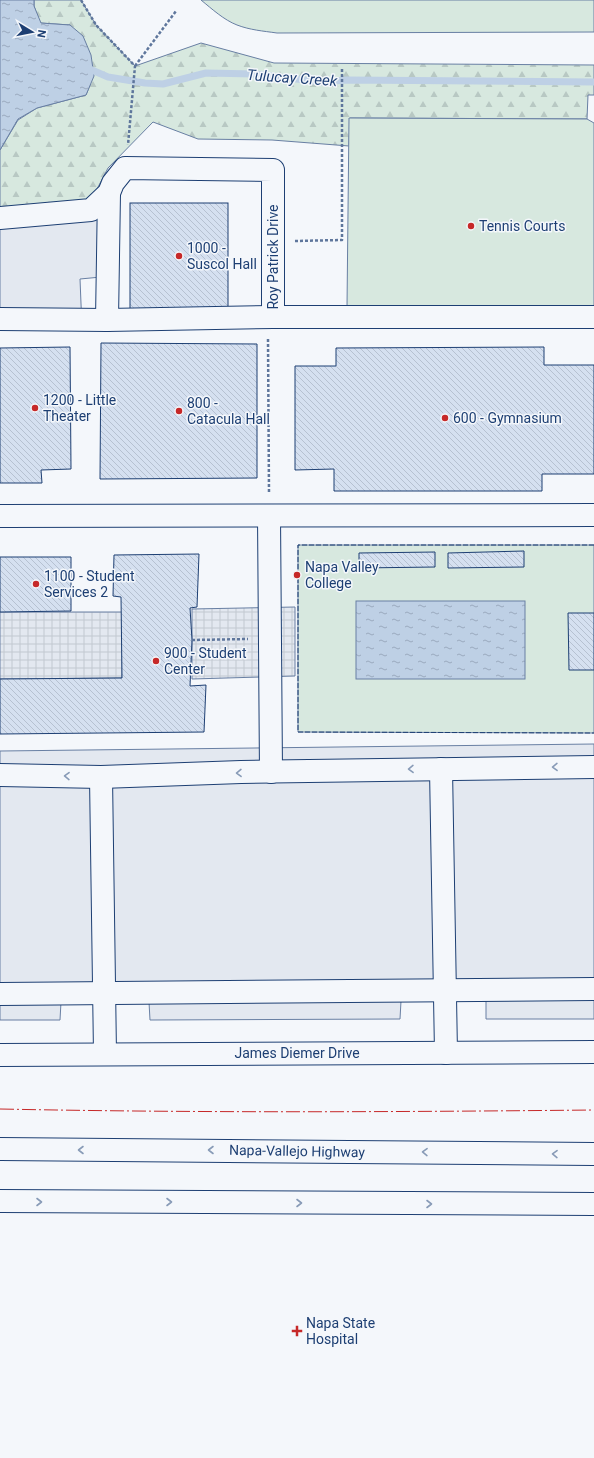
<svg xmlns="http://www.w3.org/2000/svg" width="594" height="1458" font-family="Roboto,sans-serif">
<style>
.forest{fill:url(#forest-firs);stroke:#687fa3}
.park{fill:#d7e8df;stroke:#687fa3}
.parking{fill:#e3e8f0;stroke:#687fa3}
.plaza{fill:url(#plaza-grid);stroke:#687fa3}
.water{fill:url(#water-ripples);stroke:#687fa3}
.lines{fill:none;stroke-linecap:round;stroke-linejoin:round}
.stream{stroke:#bed0e5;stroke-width:7}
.building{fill:url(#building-back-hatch);stroke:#1d3f73}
.minor-casing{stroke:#1d3f73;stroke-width:24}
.major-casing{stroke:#1d3f73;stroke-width:24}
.path{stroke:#5e769c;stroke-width:2.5;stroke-dasharray:3 2;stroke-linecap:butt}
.minor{stroke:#f4f7fb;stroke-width:22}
.major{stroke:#f4f7fb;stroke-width:22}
.fence{stroke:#1d3f73;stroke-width:1;stroke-dasharray:5 2;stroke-linecap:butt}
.power{stroke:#c62828;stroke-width:1;stroke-dasharray:14 3 2 3;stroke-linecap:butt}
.oneway{stroke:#889bb7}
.poi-dot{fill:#c62828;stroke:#f4f7fb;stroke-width:1.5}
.labels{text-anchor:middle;stroke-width:3;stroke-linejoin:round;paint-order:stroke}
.poi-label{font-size:14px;fill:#1d3f73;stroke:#f4f7fb;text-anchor:start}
.street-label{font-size:14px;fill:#1d3f73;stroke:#f4f7fb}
.water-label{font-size:15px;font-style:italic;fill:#1d3f73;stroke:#f4f7fb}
</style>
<defs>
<pattern id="forest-firs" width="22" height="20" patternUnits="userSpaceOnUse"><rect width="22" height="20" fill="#d7e8df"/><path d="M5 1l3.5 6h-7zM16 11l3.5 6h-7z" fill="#b8c8c3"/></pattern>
<pattern id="plaza-grid" width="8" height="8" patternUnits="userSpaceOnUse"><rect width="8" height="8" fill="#e3e8f0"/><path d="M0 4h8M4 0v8" fill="none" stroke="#c2c8d1"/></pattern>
<pattern id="water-ripples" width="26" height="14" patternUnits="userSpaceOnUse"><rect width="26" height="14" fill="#bed0e5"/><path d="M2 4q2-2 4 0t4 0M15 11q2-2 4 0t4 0" fill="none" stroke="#9aaabe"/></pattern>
<pattern id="building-back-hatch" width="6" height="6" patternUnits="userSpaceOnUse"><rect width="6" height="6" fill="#d5e0f0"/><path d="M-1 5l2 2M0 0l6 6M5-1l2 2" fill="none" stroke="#b6c1d1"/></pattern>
</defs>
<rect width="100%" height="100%" fill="#f4f7fb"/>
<polygon class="forest" points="34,0 81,0 96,25 135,66 201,43 274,63 594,65 594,95 588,95 587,119 350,118 349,146 272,140 198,139 153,122 108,168 97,189 88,199 55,213 0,218 0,150 18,120 37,108 86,95 90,85 70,25 40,23 34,6"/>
<g class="park">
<path d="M201 0H594V32L277 33C263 31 250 30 237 25 224 20 212 9 201 0Z"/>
<polygon points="349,118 587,119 594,123 594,306 347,307"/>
<polygon points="298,545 594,545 594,733 298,732"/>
</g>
<g class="parking">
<polygon points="100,217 101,277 80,279 82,328 0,327 0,222"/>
<polygon points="594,744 594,1019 486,1019 486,1001 401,1001 400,1019 150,1020 149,1002 61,1002 60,1020 0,1020 0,751"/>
</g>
<g class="plaza">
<polygon points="295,607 295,676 192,679 192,609"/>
<polygon points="0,612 122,612 122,678 0,679"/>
</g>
<g class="water">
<polygon points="0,0 34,0 34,6 41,23 70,25 83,36 91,55 94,76 86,95 37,108 18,119 0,150"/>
<rect x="356" y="601" width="169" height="78"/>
</g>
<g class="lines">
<polyline class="stream" points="85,67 108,77 145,83 163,84 206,73 255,74 321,82 347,80 594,82"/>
</g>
<g class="building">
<rect x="130" y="203" width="98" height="106"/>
<polygon points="101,343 257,344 257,478 100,479"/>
<polygon points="70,347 71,469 41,470 42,483 0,483 0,348"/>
<polygon points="544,347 544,365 594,365 594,474 542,474 542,491 334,491 334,469 295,470 295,366 336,366 336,348"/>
<polygon points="524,551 524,567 448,568 448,553"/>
<polygon points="435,552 435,567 359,568 359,553"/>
<polygon points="199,554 197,607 190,608 192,640 190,686 206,685 204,732 0,734 0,679 122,678 121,597 113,596 114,555"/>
<polygon points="0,557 71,557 71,611 0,612"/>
<polygon points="568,613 594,613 594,670 569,670"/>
</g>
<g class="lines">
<defs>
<g id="minor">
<polyline points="0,218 91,210 109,193 113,183 125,168 273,170 273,317 594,317"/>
<polyline points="0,319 107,320 273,317"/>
<polyline points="107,320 109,193"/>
<polyline points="0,516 594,515"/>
<polyline points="269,516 271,772"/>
<polyline points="441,769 446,1053"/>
<polyline points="0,775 101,777 241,772 594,767"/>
<polyline points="101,777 105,1054"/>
<polyline points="0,994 594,989"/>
<polyline points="0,1055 594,1052"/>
</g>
<g id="major">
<polyline points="0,1149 594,1154"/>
<polyline points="0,1201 594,1204"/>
</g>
</defs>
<use href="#minor" class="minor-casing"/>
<use href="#major" class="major-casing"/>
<g class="path">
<polyline points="81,0 96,25 135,66 128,145"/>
<polyline points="135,66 176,11"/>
<polyline points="295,241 342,240 342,67"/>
<polyline points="268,339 269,494"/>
<polyline points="192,640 248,639"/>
</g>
<use href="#minor" class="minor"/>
<use href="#major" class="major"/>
<polyline class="fence" points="594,545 298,545 298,732 594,733"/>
<path class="power" d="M0 1109C198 1113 396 1112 594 1110"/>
</g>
<defs><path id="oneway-chevron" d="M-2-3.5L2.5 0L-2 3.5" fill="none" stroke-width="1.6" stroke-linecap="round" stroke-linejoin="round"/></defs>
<g class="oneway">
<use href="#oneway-chevron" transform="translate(555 767) rotate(179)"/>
<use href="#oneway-chevron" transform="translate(411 769) rotate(179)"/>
<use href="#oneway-chevron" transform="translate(239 773) rotate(179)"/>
<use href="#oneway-chevron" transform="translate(67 776) rotate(-179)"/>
<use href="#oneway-chevron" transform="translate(81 1150) rotate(-180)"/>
<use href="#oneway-chevron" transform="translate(211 1150) rotate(-180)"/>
<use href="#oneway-chevron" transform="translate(425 1152) rotate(-179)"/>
<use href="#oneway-chevron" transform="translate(555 1154) rotate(-179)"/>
<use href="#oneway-chevron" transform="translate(39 1202)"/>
<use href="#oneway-chevron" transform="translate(169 1202)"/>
<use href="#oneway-chevron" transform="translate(299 1203)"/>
<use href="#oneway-chevron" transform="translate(429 1204)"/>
</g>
<g class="poi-dot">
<circle cx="471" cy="226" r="4"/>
<circle cx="179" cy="256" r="4"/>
<circle cx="35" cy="408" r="4"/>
<circle cx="179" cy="411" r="4"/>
<circle cx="445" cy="418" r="4"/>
<circle cx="297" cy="575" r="4"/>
<circle cx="36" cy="584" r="4"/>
<circle cx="156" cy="661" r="4"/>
<path d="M295 1325h4v4h4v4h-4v4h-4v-4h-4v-4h4z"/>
</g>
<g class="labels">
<g class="poi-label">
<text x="479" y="231">Tennis Courts</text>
<text x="187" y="253">1000 -<tspan x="187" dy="16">Suscol Hall</tspan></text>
<text x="43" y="405">1200 - Little<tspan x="43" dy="16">Theater</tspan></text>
<text x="187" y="408">800 -<tspan x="187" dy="16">Catacula Hall</tspan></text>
<text x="453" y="423">600 - Gymnasium</text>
<text x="305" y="572">Napa Valley<tspan x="305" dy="16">College</tspan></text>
<text x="44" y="581">1100 - Student<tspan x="44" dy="16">Services 2</tspan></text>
<text x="164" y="658">900 - Student<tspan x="164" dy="16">Center</tspan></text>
<text x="306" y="1328">Napa State<tspan x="306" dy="16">Hospital</tspan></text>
</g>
<g class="street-label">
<text transform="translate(273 257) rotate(-90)" y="5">Roy Patrick Drive</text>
<text x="297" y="1058">James Diemer Drive</text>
<text transform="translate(297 1151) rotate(1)" y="5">Napa-Vallejo Highway</text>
</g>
<g class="water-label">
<text transform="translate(292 78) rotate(4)" y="5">Tulucay Creek</text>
</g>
</g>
<g transform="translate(32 32) rotate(100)" stroke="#f4f7fb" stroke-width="3" paint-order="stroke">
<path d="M0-3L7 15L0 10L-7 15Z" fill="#1d3f73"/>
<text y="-6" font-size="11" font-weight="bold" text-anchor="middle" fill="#1d3f73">N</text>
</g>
</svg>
